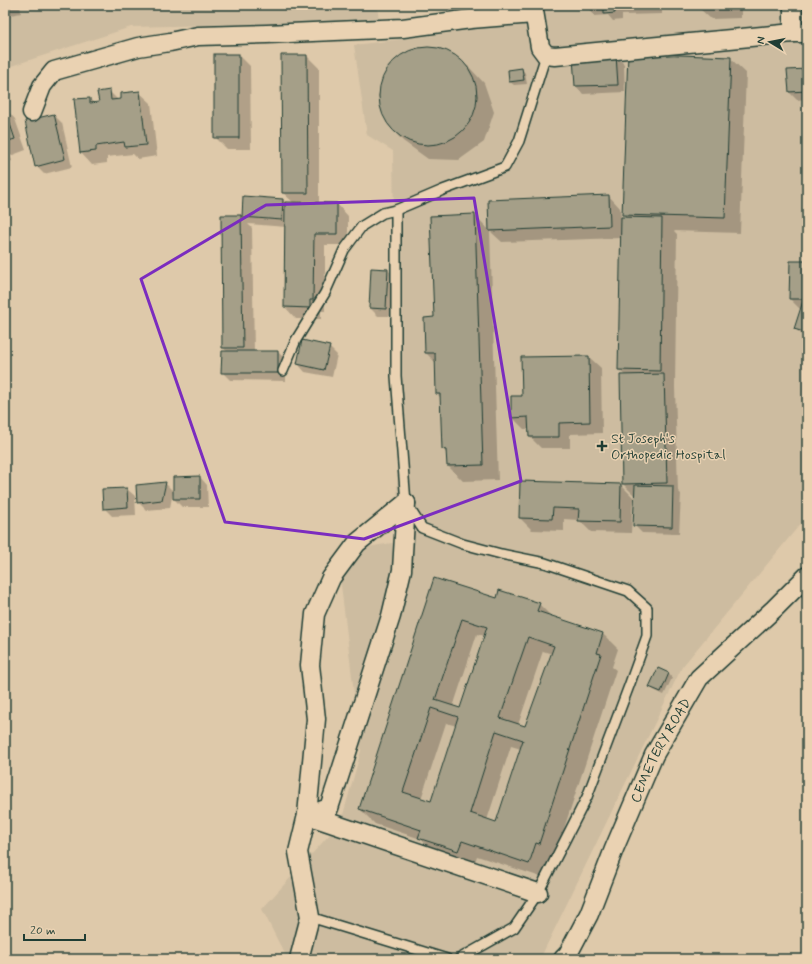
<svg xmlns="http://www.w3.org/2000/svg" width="812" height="964" font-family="Mynerve,sans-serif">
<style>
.built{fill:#cdbca0}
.shadow{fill:#0003;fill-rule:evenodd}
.building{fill:#a59f88;stroke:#1f3d34;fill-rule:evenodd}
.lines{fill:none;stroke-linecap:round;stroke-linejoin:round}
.service-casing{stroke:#1f3d34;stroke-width:12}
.minor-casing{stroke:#1f3d34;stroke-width:21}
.service{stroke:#ead2b2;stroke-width:9}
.minor{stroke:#ead2b2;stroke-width:18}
.marked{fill:none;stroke:#7b2cbf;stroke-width:3;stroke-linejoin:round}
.poi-dot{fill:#1f3d34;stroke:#ead2b2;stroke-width:1.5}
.labels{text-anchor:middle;stroke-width:3;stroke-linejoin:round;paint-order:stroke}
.poi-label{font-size:14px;fill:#1f3d34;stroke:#ead2b2;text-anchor:start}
.street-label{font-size:14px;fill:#1f3d34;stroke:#ead2b2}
</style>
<rect width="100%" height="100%" fill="#dec9aa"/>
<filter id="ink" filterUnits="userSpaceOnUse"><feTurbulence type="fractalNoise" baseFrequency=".025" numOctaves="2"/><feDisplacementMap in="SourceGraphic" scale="8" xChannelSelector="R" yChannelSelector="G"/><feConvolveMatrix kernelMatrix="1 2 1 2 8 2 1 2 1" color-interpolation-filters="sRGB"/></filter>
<g filter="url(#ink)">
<g class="built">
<polygon points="5,5 377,5 379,21 131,27 5,68"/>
<polygon points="452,5 807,5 807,516 682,667 540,959 288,959 279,943 262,909 341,822 361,751 337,552 398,542 393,151 367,135 354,45 450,33"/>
</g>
<g class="shadow">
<polygon points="5,5 20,5 21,13 5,16"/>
<polygon points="588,5 662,5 662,14 622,15 622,20 613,21 608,15 595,16 588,8"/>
<polygon points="699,5 741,5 741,18 711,19 699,8"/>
<polygon points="413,49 444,49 469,67 484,83 494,112 484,142 459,160 428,159 403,141 388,125 378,96 388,67"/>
<polygon points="239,55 250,66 251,149 227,149 215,137"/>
<polygon points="282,56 307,56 319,68 319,204 337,204 348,216 348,245 325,245 325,311 321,311 321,319 296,319 285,307 286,227 248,224 252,228 254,352 278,352 286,360 286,381 230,380 222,372 228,352 223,348 240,216 243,219 244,197 283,200 286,203 294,203 283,193"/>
<polygon points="616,56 624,64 625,92 583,94 576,86 574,58"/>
<polygon points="730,58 746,73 740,233 674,231 677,234 675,387 678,491 681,494 679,534 642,533 634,525 635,496 623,484 626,376 619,370 621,238 502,242 490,231 609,196 620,208 621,218 627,218 623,214"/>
<polygon points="522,69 525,73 527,84 514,85 510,82"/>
<polygon points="807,70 807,99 797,100 789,92 788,71"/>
<polygon points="110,92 118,100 139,92 151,103 157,156 138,159 133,154 107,157 107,163 92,165 81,153 75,100 90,99 95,104 100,103"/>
<polygon points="5,108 15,119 26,150 10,156 12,161 5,163"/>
<polygon points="54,115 62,123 72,167 44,174 36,166"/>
<polygon points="475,215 490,231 498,480 463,481 448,466 447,454 443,449 441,398 437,394 436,363 426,353"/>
<polygon points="807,262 807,340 795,328 801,310 790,299"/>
<polygon points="388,270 395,278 394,316 378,316 370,308"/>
<polygon points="329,347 337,355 332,377 305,372 298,364"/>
<polygon points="589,357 601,368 602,433 570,434 570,448 541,448 530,437 530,429 524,429 512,417 523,397"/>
<polygon points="200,477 207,485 208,507 182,507 174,499"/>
<polygon points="165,483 173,491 170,508 146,510 138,502"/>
<polygon points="621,485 633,497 631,533 591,532 579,520 564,519 564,531 532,530 520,518"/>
<polygon points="127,489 135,496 136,515 112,516 104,508"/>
<path d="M434 579 497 600 539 604 553 618 603 634 618 649 612 667 616 670 554 859 551 858 544 878 477 856 474 865 434 853 421 839 375 824 360 809ZM477 634 485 636 461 709 453 707ZM543 651 552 654 526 728 518 725ZM446 723 457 726 431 803 421 799ZM511 746 521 749 497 823 487 820Z"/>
<polygon points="658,669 669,674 672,678 664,695 654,690 650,687"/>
</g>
<g class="building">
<polygon points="587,5 655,5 655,6 615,7 615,13 604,14 604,8 587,8"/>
<polygon points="698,5 730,5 730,7 698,8"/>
<circle cx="428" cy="96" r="49"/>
<polygon points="628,53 731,57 725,218 622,215"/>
<rect x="214" y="54" width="25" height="84"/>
<polygon points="281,55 307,55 308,193 282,193"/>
<polygon points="616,55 618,85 575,86 573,58"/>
<polygon points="522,68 524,80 509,82 508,70"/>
<polygon points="807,69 807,91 789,92 787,70"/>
<polygon points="110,90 111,100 121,99 121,93 140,91 146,145 125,147 124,142 96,146 96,151 80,153 74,99 90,98 90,103 99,102 97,92"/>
<polygon points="5,109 15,139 5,142"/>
<polygon points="54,114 65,159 35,167 25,121"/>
<polygon points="609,195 610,226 489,231 488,200"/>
<polygon points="243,196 283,199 282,220 242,217"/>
<polygon points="285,202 337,203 337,234 314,234 313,300 310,300 310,308 284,307"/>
<polygon points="475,214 483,465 447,466 446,450 442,449 440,394 436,394 435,353 425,353 424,318 434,317 430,216"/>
<polygon points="221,215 241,215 243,348 222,348"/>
<polygon points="621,217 662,218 660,371 618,370"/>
<polygon points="790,261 807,261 807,299 789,299"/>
<polygon points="371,268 388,269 386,309 369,308"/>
<polygon points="803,301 807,303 807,333 794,329"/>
<polygon points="302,340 330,346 324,370 297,364"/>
<polygon points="222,351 278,351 278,373 221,373"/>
<polygon points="589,356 590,422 559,423 559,437 529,437 528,417 511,418 511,396 522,396 521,357"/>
<polygon points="664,374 667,483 622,484 620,375"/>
<polygon points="200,476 200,499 173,499 173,477"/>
<polygon points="520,481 621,484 620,522 578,521 579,509 553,508 552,519 519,518"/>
<polygon points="166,482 162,500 137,503 136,485"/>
<polygon points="635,485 673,486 672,527 633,526"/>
<polygon points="127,488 128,507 103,509 102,489"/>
<path d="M434 578 497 598 499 590 540 603 537 611 603 633 597 653 601 654 539 844 536 843 529 864 462 841 458 851 418 838 421 830 359 809ZM462 619 487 627 460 708 435 700ZM528 637 554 646 525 726 500 718ZM431 708 458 717 431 801 403 792ZM496 731 523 740 496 822 470 813Z"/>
<polygon points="658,668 669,673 661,692 649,687"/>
</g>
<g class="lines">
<defs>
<g id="service">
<polyline points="396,210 396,376 406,503 422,528 463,544 501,554 545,563 628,591 647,608 647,636 629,686 587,797 538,893 514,928 459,959"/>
<polyline points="283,371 296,340 325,293 344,250 362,226 383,213 396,210 443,190 505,167 519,141 546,55"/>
<polyline points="310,917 447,959"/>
</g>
<g id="minor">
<polyline points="533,5 540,47 546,55 555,56 793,33 807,33"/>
<polyline points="793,33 793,5"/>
<polyline points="32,112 42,86 54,71 138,47 170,42 198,36 267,34 403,28 471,19 534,14"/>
<polyline points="307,815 329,808 391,616 402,570 406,503"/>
<polyline points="307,815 538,893"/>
<polyline points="299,959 310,917 298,852 307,815 316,719 310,665 315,614 331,578 357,543 406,503"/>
<path id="s1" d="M563 959 568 954 589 914 614 849 654 755 699 678 774 609 807 576"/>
</g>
</defs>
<use href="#service" class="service-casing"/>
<use href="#minor" class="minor-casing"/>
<use href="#service" class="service"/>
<use href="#minor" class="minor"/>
</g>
</g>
<path class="marked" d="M474 198 521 481 364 539 225 522 141 279 266 205Z"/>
<path class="poi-dot" d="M600 440h4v4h4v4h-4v4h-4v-4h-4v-4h4z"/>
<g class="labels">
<g class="poi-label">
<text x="611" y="443">St Joseph's<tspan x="611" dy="16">Orthopedic Hospital</tspan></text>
</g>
<g class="street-label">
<text dy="5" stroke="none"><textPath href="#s1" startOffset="231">CEMETERY ROAD</textPath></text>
</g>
</g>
<rect width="812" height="964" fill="none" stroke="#ead2b2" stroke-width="20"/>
<rect x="10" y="10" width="792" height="944" fill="none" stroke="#1f3d34" stroke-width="1.5" filter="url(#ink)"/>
<g transform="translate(770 42) rotate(280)" stroke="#ead2b2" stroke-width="3" paint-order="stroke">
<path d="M0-3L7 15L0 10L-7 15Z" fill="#1f3d34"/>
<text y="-6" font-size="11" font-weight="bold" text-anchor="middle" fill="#1f3d34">N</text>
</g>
<path d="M24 934v6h61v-6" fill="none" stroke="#1f3d34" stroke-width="2"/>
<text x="30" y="934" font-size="12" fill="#1f3d34" stroke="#ead2b2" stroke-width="3" paint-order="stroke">20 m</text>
</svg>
